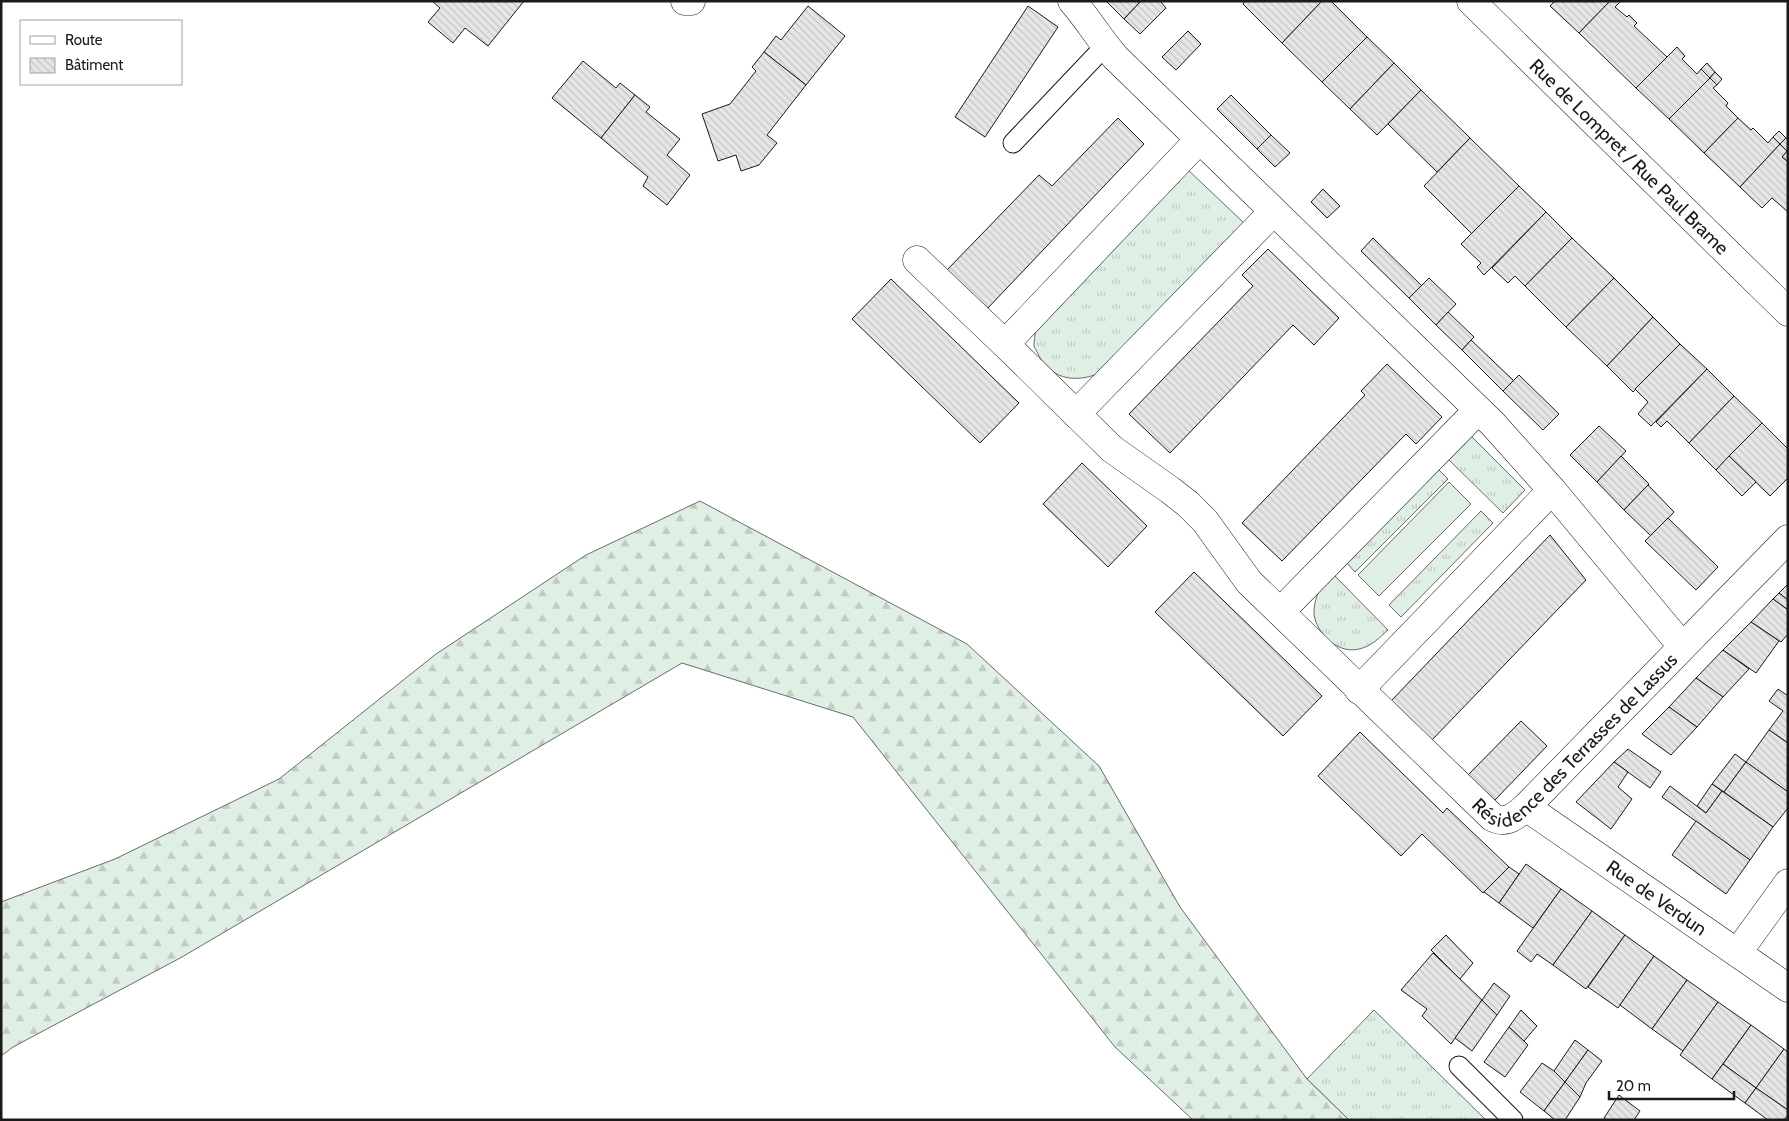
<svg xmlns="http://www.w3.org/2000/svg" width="1789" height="1121" font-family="Cabin,sans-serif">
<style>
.grass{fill:url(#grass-tufts);stroke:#6a6a6a}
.forest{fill:url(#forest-firs);stroke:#6a6a6a}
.pitch{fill:#e0efe3;stroke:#6a6a6a}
.building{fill:url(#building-back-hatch);stroke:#1a1a1a}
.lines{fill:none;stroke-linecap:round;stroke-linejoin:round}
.service-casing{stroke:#1a1a1a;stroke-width:21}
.minor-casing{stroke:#1a1a1a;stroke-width:29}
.tertiary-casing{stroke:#1a1a1a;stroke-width:29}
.service{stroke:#fff;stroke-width:19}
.minor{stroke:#fff;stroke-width:28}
.tertiary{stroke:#fff;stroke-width:28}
.labels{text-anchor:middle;stroke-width:4;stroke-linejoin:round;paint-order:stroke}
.street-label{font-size:19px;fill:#1a1a1a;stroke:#fff}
</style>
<defs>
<pattern id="grass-tufts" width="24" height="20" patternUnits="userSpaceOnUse" patternTransform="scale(1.25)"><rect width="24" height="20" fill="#e0efe3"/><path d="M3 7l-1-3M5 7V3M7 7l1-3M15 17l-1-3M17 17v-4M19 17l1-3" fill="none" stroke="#c0ccc2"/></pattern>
<pattern id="forest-firs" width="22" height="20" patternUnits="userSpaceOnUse" patternTransform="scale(1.25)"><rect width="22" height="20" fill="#e0efe3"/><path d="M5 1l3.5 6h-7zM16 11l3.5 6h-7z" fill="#c0ccc2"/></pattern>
<pattern id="building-back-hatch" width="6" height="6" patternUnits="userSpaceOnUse" patternTransform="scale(1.25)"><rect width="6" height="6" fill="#e6e6e6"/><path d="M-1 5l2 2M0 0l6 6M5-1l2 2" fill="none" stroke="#c5c5c5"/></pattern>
</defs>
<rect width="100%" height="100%" fill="#fff"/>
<g class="grass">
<path d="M1186 168 1244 223 1102 372C1078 383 1053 381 1039 356 1038 353 1035 349 1034 346 1034 341 1035 334 1036 329Z"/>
<polygon points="1470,435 1525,490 1503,513 1446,457"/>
<polygon points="1436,467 1448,479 1355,572 1344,560"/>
<polygon points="1481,511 1493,523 1401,617 1389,605"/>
<path d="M1332 573 1388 630C1379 638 1372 646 1359 649 1340 654 1320 637 1315 619 1312 611 1316 596 1320 589 1322 583 1328 578 1332 573Z"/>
<polygon points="1374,1010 1486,1120 1349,1120 1307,1079"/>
</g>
<polygon class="forest" points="700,501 967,644 1099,766 1180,907 1307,1079 1349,1120 1193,1120 1115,1047 853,717 682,663 182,957 13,1047 1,1056 1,902 115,859 279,779 436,654 586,555"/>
<polygon class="pitch" points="1449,482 1471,504 1379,596 1358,575"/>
<g class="building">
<polygon points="432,1 524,1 488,46 465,28 453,43 428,22 440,8"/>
<polygon points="1106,1 1138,1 1139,3 1124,19"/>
<polygon points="1141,1 1160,1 1166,8 1140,34 1124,19"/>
<polygon points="1245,1 1322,1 1282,43 1243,4"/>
<polygon points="1322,1 1331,1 1367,37 1322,82 1282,43"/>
<polygon points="1555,1 1610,1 1579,33 1550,6"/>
<polygon points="1610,1 1621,1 1615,7 1627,17 1629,15 1637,23 1634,26 1667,57 1636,88 1579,33"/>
<polygon points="808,6 845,36 806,85 764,52 776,36 781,40"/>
<polygon points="1028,6 1058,27 985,137 955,117"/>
<polygon points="1188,31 1201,44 1176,70 1162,57"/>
<polygon points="1367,37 1394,63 1350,109 1322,82"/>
<polygon points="1677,47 1685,56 1682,59 1697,74 1701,69 1710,78 1669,119 1636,88"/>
<polygon points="764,52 806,85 767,135 777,143 759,165 741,171 736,155 718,161 702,114 730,104 756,71 752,67"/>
<polygon points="583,61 616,88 620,83 635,95 601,138 552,98"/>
<polygon points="1394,63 1421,90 1377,135 1350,109"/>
<polygon points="1707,63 1715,72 1710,78 1701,69"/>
<polygon points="1715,72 1722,79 1717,85 1710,78"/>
<polygon points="1710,78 1717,85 1713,88 1728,103 1726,106 1738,118 1704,153 1669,119"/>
<polygon points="1421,90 1470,138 1437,172 1388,124"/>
<polygon points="635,95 650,107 646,112 680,139 667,155 690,175 667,205 643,186 648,177 601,138"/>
<polygon points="1231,95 1271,135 1257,149 1217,109"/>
<polygon points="1118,118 1144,144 986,310 946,271 1039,175 1052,186"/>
<polygon points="1738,118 1751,130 1753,128 1768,143 1773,137 1780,144 1740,187 1704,153"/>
<polygon points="1779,131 1786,138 1780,144 1773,137"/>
<polygon points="1271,135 1290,153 1275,167 1257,149"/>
<polygon points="1470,138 1519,186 1472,234 1424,186"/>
<polygon points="1786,138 1788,140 1788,162 1782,157 1787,151 1780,144"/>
<polygon points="1780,144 1787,151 1782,157 1788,162 1788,212 1772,198 1762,208 1740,187"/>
<polygon points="1519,186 1546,212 1484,275 1477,267 1481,263 1461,244"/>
<polygon points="1323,189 1340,206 1327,218 1311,202"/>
<polygon points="1546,212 1572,238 1525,286 1515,276 1508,283 1492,268"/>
<polygon points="1373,238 1422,286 1409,298 1361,251"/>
<polygon points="1572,238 1614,278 1566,327 1525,286"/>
<polygon points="1268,249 1339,318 1314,345 1293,325 1170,453 1129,414 1253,286 1242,275"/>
<polygon points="1429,278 1456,304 1436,325 1409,298"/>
<polygon points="1614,278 1653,317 1607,366 1566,327"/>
<polygon points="891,279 1019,403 980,443 852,319"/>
<polygon points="1448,312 1474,337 1462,350 1436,325"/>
<polygon points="1653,317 1680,344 1633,392 1607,366"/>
<polygon points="1471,340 1514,381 1503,391 1462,350"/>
<polygon points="1680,344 1707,369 1651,426 1638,414 1648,402 1635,389"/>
<polygon points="1387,364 1442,417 1416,444 1406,434 1282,561 1242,523 1365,395 1361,391"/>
<polygon points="1707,369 1734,396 1689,443 1667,421 1661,427 1656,422"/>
<polygon points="1519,375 1559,414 1543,430 1503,391"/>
<polygon points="1734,396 1762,423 1716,470 1689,443"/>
<polygon points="1762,423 1788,449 1788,478 1770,496 1729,456"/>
<polygon points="1599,426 1626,451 1597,482 1570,455"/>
<polygon points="1621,456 1649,484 1624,510 1597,482"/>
<polygon points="1729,456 1756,482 1742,496 1716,470"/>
<polygon points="1082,463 1147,526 1108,567 1043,504"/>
<polygon points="1648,485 1674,512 1651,536 1624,510"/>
<polygon points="1668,518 1718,567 1696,590 1645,541"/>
<polygon points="1550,535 1586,580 1431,741 1391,701"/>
<polygon points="1194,572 1322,696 1283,736 1155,612"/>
<polygon points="1788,584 1788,600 1779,593"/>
<polygon points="1779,593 1788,600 1788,610 1773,599"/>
<polygon points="1773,599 1788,610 1788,634 1781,642 1751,622"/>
<polygon points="1751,622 1779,641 1756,673 1723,650"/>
<polygon points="1723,650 1749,669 1723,697 1696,678"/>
<polygon points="1696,678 1723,697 1697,727 1669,707"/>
<polygon points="1778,689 1788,696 1788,743 1769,730 1783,711 1769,701"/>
<polygon points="1669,707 1697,727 1671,755 1642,734"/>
<polygon points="1521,721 1547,746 1494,801 1468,775"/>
<polygon points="1769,730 1788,743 1788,792 1746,762"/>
<polygon points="1360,732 1443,813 1447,808 1509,867 1483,893 1422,834 1401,856 1318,776"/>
<polygon points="1628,749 1661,772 1650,788 1614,762"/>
<polygon points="1735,754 1746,762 1724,792 1712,784"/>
<polygon points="1614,762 1628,772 1618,787 1632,799 1611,829 1576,802"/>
<polygon points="1746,762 1788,792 1788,808 1773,827 1724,792"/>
<polygon points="1712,784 1722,791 1706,813 1697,806"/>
<polygon points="1670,786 1706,813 1722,791 1773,827 1750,860 1662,797"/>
<polygon points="1696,821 1750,860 1726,894 1672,855"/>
<polygon points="1526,864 1561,889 1533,928 1499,903"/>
<polygon points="1509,867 1519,874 1499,903 1484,892"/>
<polygon points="1561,889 1592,911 1553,965 1537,954 1531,962 1517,951"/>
<polygon points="1592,911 1625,935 1586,989 1553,965"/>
<polygon points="1446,935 1473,963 1460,979 1431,950"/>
<polygon points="1625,935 1654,956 1618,1008 1588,987"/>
<polygon points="1433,953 1482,1000 1451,1044 1422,1016 1427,1009 1401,990"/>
<polygon points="1654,956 1687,980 1652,1029 1620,1005"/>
<polygon points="1687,980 1718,1002 1683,1051 1652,1029"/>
<polygon points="1494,983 1510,996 1497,1015 1482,1000"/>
<polygon points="1482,1000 1497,1015 1472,1051 1455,1038"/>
<polygon points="1718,1002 1751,1025 1712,1079 1680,1055"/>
<polygon points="1521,1010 1537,1026 1524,1041 1509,1027"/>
<polygon points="1751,1025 1784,1049 1756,1088 1723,1064"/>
<polygon points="1509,1027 1528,1045 1505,1077 1484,1062"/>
<polygon points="1575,1040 1588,1050 1565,1082 1554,1071"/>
<polygon points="1784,1049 1788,1052 1788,1110 1756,1088"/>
<polygon points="1588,1050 1602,1061 1586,1083 1580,1097 1565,1082"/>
<polygon points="1542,1063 1554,1071 1565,1082 1544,1111 1520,1092"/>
<polygon points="1723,1064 1756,1088 1745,1103 1712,1079"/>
<polygon points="1565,1082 1580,1097 1565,1120 1555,1120 1544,1111"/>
<polygon points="1756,1088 1788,1110 1788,1115 1784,1120 1768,1120 1745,1103"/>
<polygon points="1619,1095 1640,1111 1634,1120 1607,1120 1604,1118"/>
</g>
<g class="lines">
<defs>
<g id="service">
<polyline points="1013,143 1105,46"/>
<polyline points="1459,1066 1513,1120"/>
</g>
<g id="minor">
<polyline points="685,1 691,1"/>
<path d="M1072 1C1088 19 1100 40 1116 58L1493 424 1552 490 1682 646"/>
<path id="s1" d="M1199 140 1005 344 1112 449 1170 490 1188 504 1205 521 1249 582 1492 817C1506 825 1516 816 1526 807L1788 539"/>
<polyline points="917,260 1005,344"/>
<polyline points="1076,414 1273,212"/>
<polyline points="1280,612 1478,410"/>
<polyline points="1359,690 1552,490"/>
<path id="s2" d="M1526 807 1788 988"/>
<polyline points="1738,952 1788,883"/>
</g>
<g id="tertiary">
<path id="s3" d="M1471 1 1788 312"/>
</g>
</defs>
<use href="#service" class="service-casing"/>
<use href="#minor" class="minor-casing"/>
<use href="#tertiary" class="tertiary-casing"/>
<use href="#service" class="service"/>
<use href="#minor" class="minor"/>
<use href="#tertiary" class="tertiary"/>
</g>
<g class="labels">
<g class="street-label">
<text dy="7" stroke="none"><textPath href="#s3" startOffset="222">Rue de Lompret / Rue Paul Brame</textPath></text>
<text dy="7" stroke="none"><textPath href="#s1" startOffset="1076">Résidence des Terrasses de Lassus</textPath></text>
<text dy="7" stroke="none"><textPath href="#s2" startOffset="159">Rue de Verdun</textPath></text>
</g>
</g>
<rect width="1789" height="1121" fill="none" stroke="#1a1a1a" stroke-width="5"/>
<rect x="20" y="20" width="162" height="65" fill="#ffffff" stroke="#a3a3a3"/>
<rect x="30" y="36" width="25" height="8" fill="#ffffff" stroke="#a3a3a3"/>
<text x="65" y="45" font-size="15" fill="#1a1a1a">Route</text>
<rect x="30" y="58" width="25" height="15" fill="url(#building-back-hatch)" stroke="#a3a3a3"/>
<text x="65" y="70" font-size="15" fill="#1a1a1a">Bâtiment</text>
<path d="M1609 1091v8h125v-8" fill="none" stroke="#1a1a1a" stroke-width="2.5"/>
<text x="1616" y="1091" font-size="15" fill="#1a1a1a" stroke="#ffffff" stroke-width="4" paint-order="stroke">20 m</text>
</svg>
